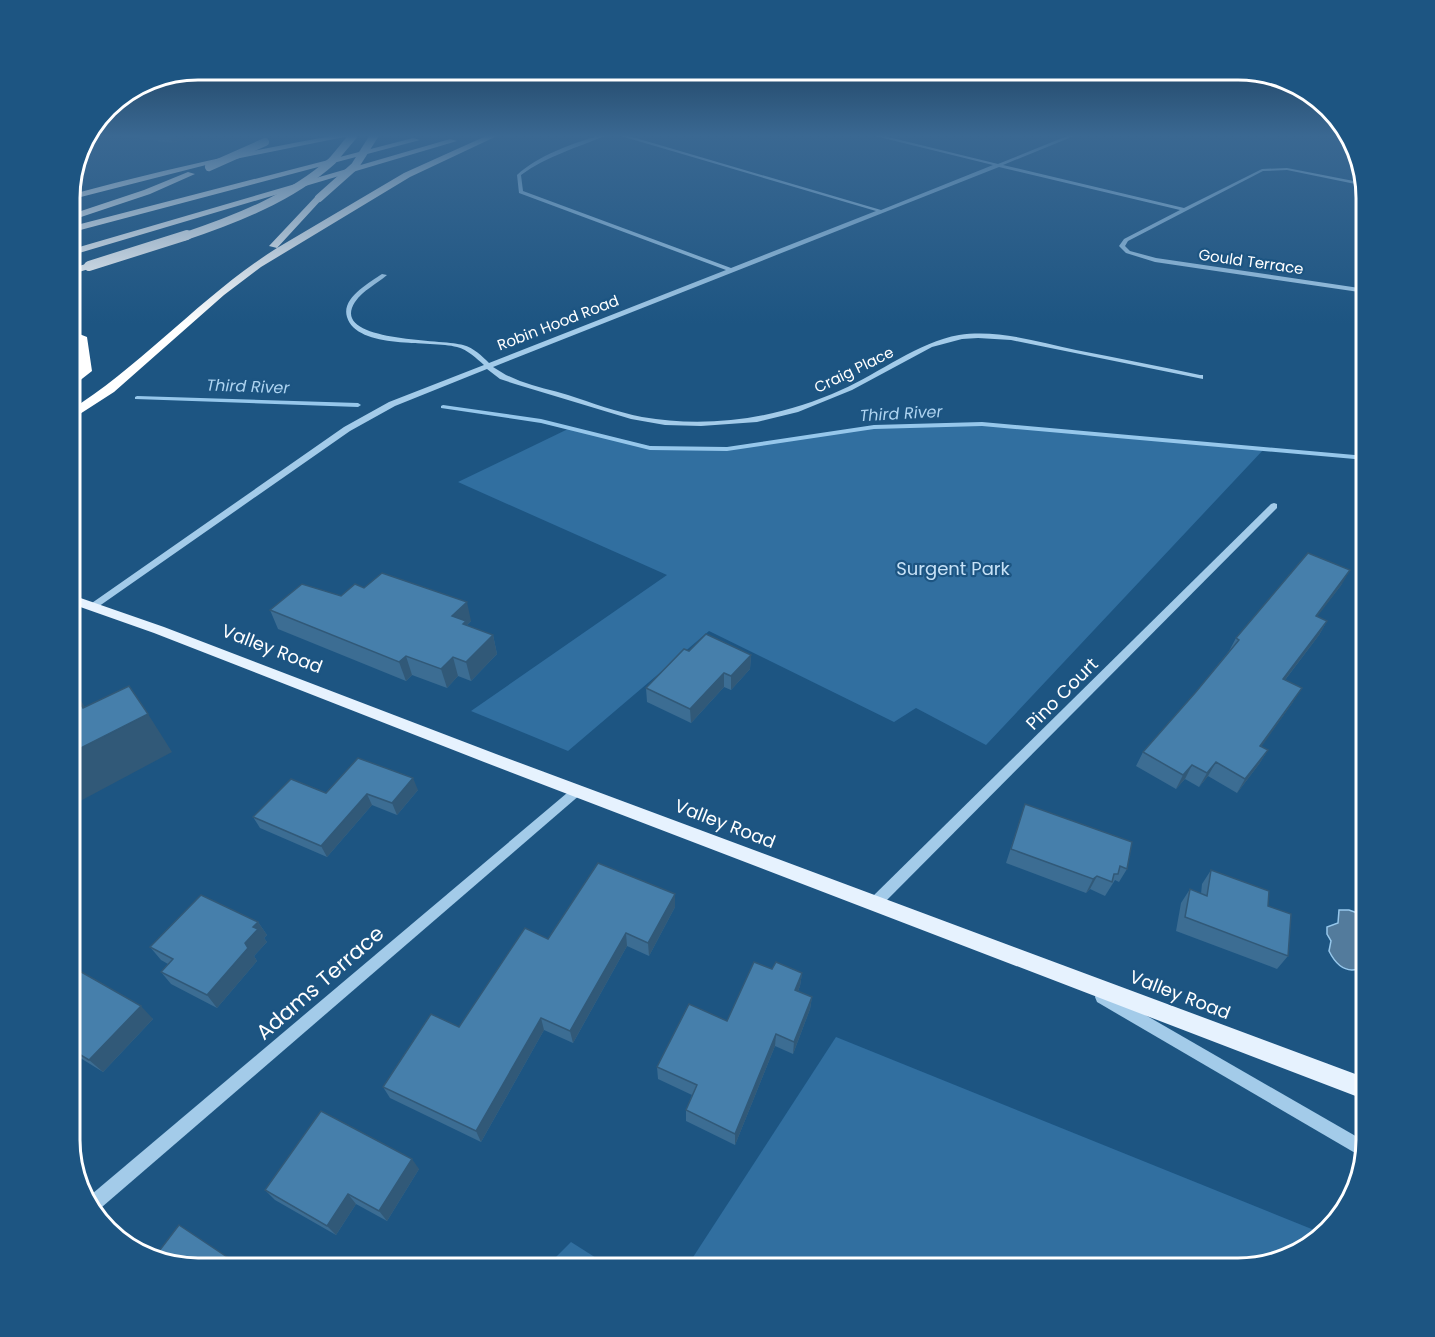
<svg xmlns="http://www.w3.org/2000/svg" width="1435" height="1337" font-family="Poppins,sans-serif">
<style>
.green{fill:#316fa0}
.water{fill:#537b9c;stroke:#96c7eb;stroke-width:1.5}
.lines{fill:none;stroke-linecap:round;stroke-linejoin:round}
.stream{fill:#96c7eb;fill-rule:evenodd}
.minor{fill:#a3cbe9;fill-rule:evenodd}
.major{fill:#e6f2fe;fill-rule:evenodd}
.highway{fill:#fff;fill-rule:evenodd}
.highway-bridge-far1{stroke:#fff;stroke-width:8}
.highway-bridge{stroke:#fff;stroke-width:10}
.wall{fill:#3c6d93}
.shaded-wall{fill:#315978}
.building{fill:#467fab;stroke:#315978;stroke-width:1.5}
.labels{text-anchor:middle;stroke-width:4.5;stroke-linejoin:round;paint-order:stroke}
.far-street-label{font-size:15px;fill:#fff;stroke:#1d5582}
.far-water-label{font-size:16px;font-style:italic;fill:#aed4f1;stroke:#1d5582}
.park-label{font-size:18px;fill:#c7e2f7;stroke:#1d5582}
.street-label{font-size:18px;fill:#fff;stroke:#1d5582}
.near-street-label{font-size:21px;fill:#fff;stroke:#1d5582}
.rim{fill:none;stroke:#fff;stroke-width:3}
</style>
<rect width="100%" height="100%" fill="#1d5582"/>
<g class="green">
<polygon points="982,424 1264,449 986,745 916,708 894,722 709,631 568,751 471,711 667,575 458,482 568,429 650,448 727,449 874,427"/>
<polygon points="836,1037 1324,1234 1287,1258 1246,1268 686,1268"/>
<polygon points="571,1242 612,1268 545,1268"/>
</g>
<path class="water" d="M1339 910H1349L1366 916V942L1363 945 1365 954 1358 958V969C1344 973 1335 963 1329 951L1331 941 1327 934V927L1338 923Z"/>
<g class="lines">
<g class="stream">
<polygon points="137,396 358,403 361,405 358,407 135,399 135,397"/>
<polygon points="443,405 541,419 650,446 727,447 874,425 982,422 1366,456 1366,460 982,426 874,429 727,451 650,450 541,423 441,408 441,406"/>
</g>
<g class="minor">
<path d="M597 136H605C576 148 547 156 521 175L523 191 731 268 876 211 621 136H629L881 210 993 165 875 136H884L998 164 1067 136H1074L1003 165 1184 208 1262 169 1287 168 1364 183 1365 186 1287 170 1263 171 1128 241 1125 246 1130 251 1156 258 1366 289V293L1155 262 1126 253 1119 246 1124 239 1180 210 999 167 493 367 506 375 520 381C536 387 552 390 568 395 592 403 617 412 642 417 710 429 779 418 841 390 880 373 918 342 959 335 998 329 1038 342 1076 350 1117 358 1159 366 1200 375H1203V379L1011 340 978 338 962 339 932 347 852 390 798 412 757 422 701 426 665 425 631 419 515 384 500 379 487 369 395 406 350 431 95 609H89L87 607 89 605 344 427 389 402 484 365C476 358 468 350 457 347 431 340 357 350 347 317 341 298 369 283 382 274L387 275C377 284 363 290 355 302 328 343 446 339 463 345 474 348 482 356 489 363L726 270 519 193 517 175C539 155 569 145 597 136Z"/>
<polygon points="1274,503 1277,504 1277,508 879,908 874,910 869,908 867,904 869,900 1271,504"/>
<polygon points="577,786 581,788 583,791 581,794 95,1213 86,1199 573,788"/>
<polygon points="1102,990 1366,1142 1362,1157 1097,1002 1095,997 1097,992"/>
</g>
<polygon class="major" points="69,594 164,627 496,754 1366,1078 1366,1100 484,762 154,633 69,603"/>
<g class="highway">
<path d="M331 136H349L206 165 69 200V195C156 171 243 152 331 136Z"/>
<path d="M486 136H497L410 177 261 267 224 295 114 392 69 421V411C144 364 202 295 277 248L269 246 316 196 323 198 277 248 404 173Z"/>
<polygon points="413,138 420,140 69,233 69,227"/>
<polygon points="450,139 457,141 69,256 69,250"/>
<polygon points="188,172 195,174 150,194 69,221 69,215 144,190"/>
<polygon points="89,263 92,264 92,268 69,275 69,269"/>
<polygon points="69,330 87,337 92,371 69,389 69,379 80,370 76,339 69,337"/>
</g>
<g class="highway-bridge-far1">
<polyline points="209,167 265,142"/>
<polyline points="319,198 355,166 374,136"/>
<path d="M183 237C234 220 291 198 332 161 339 153 346 144 353 136"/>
</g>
<polyline class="highway-bridge" points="89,266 187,235"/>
</g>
<g class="wall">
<polygon points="120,136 193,136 172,143"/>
<polygon points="1342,584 1317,616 1327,621 1319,635 1285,680 1293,702 1261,746 1268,750 1259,764 1237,793 1208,776 1199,787 1185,779 1176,789 1136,766 1143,752 1195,693 1229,651 1236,638"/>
<polygon points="341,596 471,621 467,625 468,626 493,635 497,654 471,681 458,676 447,688 412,675 406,681 278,629 270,610"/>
<polygon points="689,651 751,655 750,669 731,690 724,687 691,723 647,702 646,688"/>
<polygon points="418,790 397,815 372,805 327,857 260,828 253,817 326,793"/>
<polygon points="1025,804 1127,869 1119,882 1115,880 1105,896 1090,889 1086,893 1006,863"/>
<polygon points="1211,870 1268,906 1288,956 1277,969 1176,931 1181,903 1190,889 1201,894 1202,884"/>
<polygon points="675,907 649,956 627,946 573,1043 544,1030 481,1142 390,1098 383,1087 459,1027 548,939"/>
<polygon points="258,922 267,935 264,938 267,942 254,956 257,961 217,1008 171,984 161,972 168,964 161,960 150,947"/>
<polygon points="69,965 153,1019 103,1072 69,1051"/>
<polygon points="802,973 800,986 798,991 812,997 810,1009 793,1054 775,1046 735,1145 686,1121 686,1110 692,1095 658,1079 657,1067"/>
<polygon points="419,1169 387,1221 356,1204 336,1235 275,1200 265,1190"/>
</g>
<g class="shaded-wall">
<polygon points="170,136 193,136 172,143"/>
<polygon points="1350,570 1342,584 1307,630 1316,616"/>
<polygon points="467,602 471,621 467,625 471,640 452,616"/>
<polygon points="1327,621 1319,635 1275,693 1283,679"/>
<polygon points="493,635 497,654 471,681 466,662"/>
<polygon points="751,655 750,669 731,690 731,676"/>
<polygon points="406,656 412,675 406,681 399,662"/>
<polygon points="453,657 458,676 447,688 441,669"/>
<polygon points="724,673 724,687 691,723 690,709"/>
<polygon points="69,682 104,737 148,714 172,752 69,807 69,754 83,708 69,685"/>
<polygon points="1302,688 1293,702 1252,760 1260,746"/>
<polygon points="1268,750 1259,764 1237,793 1245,779"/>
<polygon points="1216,762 1208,776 1199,787 1207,773"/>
<polygon points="1192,765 1185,779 1176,789 1183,775"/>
<polygon points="413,778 418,790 397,815 392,803"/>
<polygon points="367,794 372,805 327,857 321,846"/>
<polygon points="1097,876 1090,889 1086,893 1093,879"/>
<polygon points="675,894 675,907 649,956 648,943"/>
<polygon points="258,922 267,935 264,938 267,942 254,956 257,961 217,1008 207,995 245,943 253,927"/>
<polygon points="626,933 627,946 573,1043 570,1031"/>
<polygon points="802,973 800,986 793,1003 795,990"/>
<polygon points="812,997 810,1009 793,1054 794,1042"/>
<polygon points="141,1006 153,1019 103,1072 89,1060"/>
<polygon points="541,1018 544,1030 481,1142 476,1131"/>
<polygon points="776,1034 775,1046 735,1145 735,1134"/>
<polygon points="412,1159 419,1169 387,1221 379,1211"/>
<polygon points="348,1194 356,1204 336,1235 327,1226"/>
<polygon points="230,1259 242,1268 224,1268"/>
</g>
<g class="building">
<polygon points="1308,553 1350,570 1316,616 1327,621 1283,679 1302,688 1260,746 1268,750 1245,779 1216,762 1207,773 1192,765 1183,775 1143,752 1195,693 1239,640 1236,638"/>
<polygon points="382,573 467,602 452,616 466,621 463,624 493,635 466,662 453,657 441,669 406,656 399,662 270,610 302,584 341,596 355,584 364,588"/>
<polygon points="706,634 751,655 731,676 724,673 690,709 646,688 684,649 689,651"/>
<polygon points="69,685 83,708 129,686 148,714 69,754"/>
<polygon points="358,758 413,778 392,803 367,794 321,846 253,817 291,779 326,793"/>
<polygon points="1025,804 1132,842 1127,869 1120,866 1118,874 1114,874 1112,882 1097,876 1093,879 1011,849"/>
<polygon points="598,863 675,894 648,943 626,933 570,1031 541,1018 476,1131 383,1087 431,1014 459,1027 525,928 548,939"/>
<polygon points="1211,870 1269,891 1268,906 1291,914 1288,956 1185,917 1190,889 1207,896"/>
<polygon points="201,895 258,922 253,927 258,929 245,943 248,948 207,995 161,972 173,959 150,947"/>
<polygon points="754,962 772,969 776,962 802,973 795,990 812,997 794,1042 776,1034 735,1134 686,1110 697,1085 657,1067 689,1004 727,1021"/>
<polygon points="69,965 141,1006 89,1060 69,1048"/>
<polygon points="321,1111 412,1159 379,1211 348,1194 327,1226 265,1190"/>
<polygon points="179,1225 230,1259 224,1268 197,1268 153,1259"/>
</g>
<linearGradient id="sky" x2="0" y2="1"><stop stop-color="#102f48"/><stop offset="0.42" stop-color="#3a6892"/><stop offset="1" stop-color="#3a6892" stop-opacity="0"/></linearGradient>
<rect width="1435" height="324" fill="url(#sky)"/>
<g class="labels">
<g class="far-street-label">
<text transform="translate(1251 262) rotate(8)" y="5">Gould Terrace</text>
<text transform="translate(558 323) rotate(-21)" y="5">Robin Hood Road</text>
<text transform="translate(854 370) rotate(-26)" y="5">Craig Place</text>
</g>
<g class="far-water-label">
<text transform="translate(248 386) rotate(2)" y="6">Third River</text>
<text transform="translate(901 413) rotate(-3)" y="6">Third River</text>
</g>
<g class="park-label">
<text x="953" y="575">Surgent Park</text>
</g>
<g class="street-label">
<text transform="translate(272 649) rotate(21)" y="6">Valley Road</text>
<text transform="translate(1062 694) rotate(-45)" y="6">Pino Court</text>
<text transform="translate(725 824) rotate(21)" y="6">Valley Road</text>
<text transform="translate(1180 995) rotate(21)" y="6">Valley Road</text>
</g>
<g class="near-street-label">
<text transform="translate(320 983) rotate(-41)" y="7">Adams Terrace</text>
</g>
</g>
<path d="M0 0H1435V1337H0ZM198 80H1238A118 118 0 0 1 1356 198V1140A118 118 0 0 1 1238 1258H198A118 118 0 0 1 80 1140V198A118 118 0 0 1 198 80Z" fill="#1d5582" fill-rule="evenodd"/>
<path class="rim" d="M198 80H1238A118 118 0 0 1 1356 198V1140A118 118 0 0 1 1238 1258H198A118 118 0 0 1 80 1140V198A118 118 0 0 1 198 80Z"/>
</svg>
